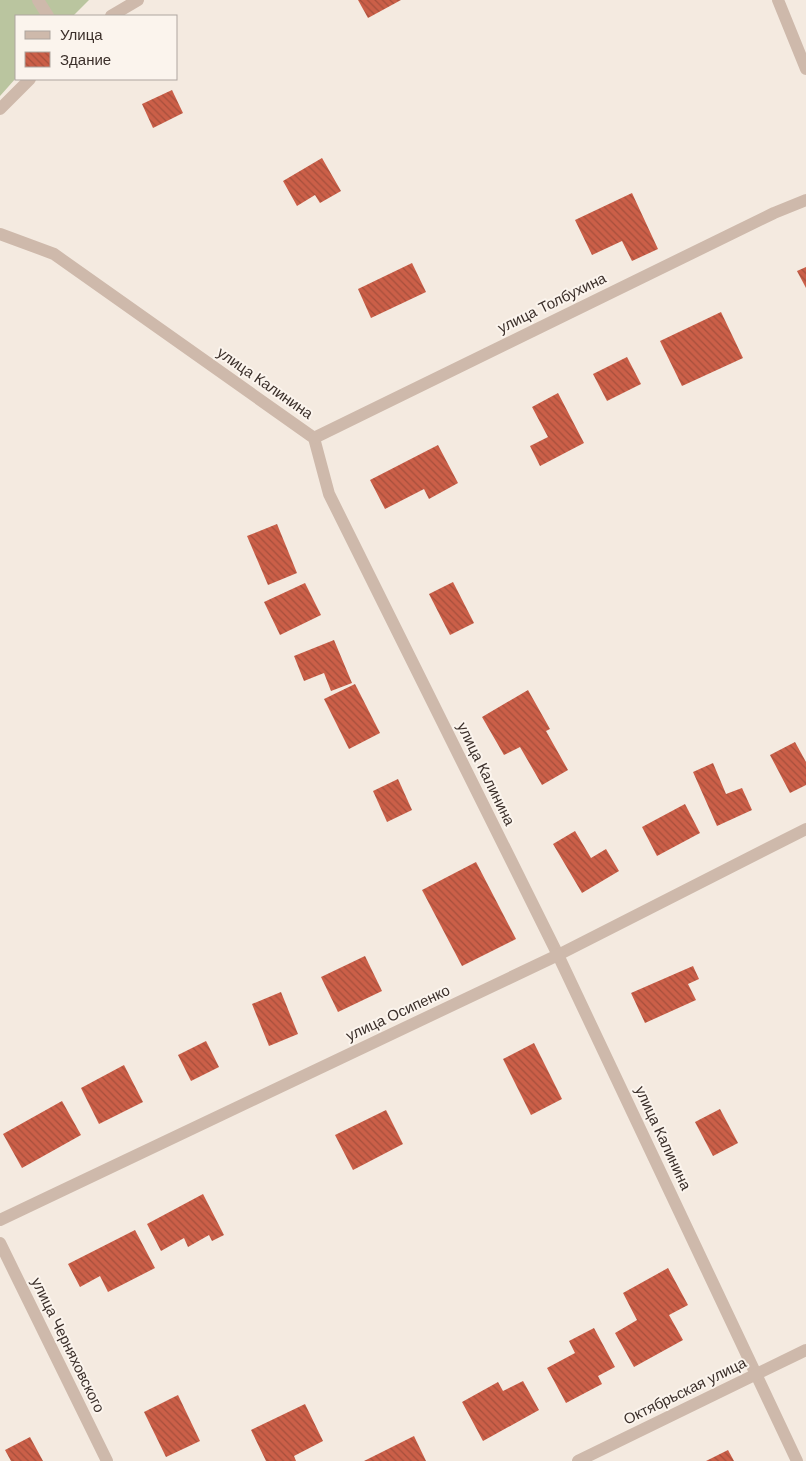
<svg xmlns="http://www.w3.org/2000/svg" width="806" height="1461" font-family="'DM Sans',sans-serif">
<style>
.garden{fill:#bac59f}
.building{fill:url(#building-back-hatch)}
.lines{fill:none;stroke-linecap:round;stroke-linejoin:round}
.service{stroke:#ceb9ab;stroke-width:12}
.minor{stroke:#ceb9ab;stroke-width:12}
.tertiary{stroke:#ceb9ab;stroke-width:12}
.labels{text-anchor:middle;stroke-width:4;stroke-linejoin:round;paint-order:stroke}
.street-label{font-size:15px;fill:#3b2f2a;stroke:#fbf4ed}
</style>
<defs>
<pattern id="building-back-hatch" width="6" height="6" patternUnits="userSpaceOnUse" patternTransform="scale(1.25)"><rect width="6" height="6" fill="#cb5f48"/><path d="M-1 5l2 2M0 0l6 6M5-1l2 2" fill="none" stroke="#a64f3c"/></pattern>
</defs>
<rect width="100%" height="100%" fill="#f4eae0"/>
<polygon class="garden" points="0,0 89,0 73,16 16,16 16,78 0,96"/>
<g class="building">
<polygon points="358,0 401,0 368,18"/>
<polygon points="172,90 183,113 153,128 142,104"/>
<polygon points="322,158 341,191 320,203 315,195 297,206 283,181"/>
<polygon points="632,193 658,249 632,261 622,241 592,255 575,220"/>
<polygon points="412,263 426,292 371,318 358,289"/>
<polygon points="806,267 806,288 797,271"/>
<polygon points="721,312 743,358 682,386 660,341"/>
<polygon points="627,357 641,384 607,401 593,374"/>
<polygon points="558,393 584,443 540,466 530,446 548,437 532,407"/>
<polygon points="438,445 458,483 429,499 424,489 385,509 370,480"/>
<polygon points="277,524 297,573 268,585 247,536"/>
<polygon points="453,582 474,623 450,635 429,594"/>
<polygon points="305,583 321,615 280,635 264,602"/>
<polygon points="334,640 352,683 331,691 324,673 304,681 294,656"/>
<polygon points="355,684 380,733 349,749 324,699"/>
<polygon points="528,690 550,729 546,731 568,770 542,785 520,747 504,755 482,717"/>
<polygon points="795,742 806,762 806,785 790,793 770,755"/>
<polygon points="713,763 726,794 742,788 752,810 717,826 693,772"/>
<polygon points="398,779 412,810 387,822 373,791"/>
<polygon points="685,804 700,833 657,856 642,827"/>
<polygon points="575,831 591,858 606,849 619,871 582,893 553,844"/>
<polygon points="476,862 516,939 462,966 422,890"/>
<polygon points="365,956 382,991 338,1012 321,977"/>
<polygon points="693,966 699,979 688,984 696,1000 645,1023 631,993"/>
<polygon points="281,992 298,1034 269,1046 252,1004"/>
<polygon points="206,1041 219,1067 191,1081 178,1055"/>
<polygon points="534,1043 562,1099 531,1115 503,1059"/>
<polygon points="124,1065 143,1102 99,1124 81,1088"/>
<polygon points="62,1101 81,1135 22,1168 3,1134"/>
<polygon points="720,1109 738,1143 713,1156 695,1122"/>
<polygon points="386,1110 403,1144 353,1170 335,1135"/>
<polygon points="203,1194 224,1235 212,1241 209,1235 188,1247 184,1238 161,1251 147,1224"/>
<polygon points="135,1230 155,1268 108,1292 100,1276 80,1287 68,1264"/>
<polygon points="668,1268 688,1305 669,1315 683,1340 634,1367 615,1333 637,1320 623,1293"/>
<polygon points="594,1328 615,1367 598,1376 602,1384 566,1403 547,1368 575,1353 569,1341"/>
<polygon points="523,1381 539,1410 483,1441 462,1402 498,1382 503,1391"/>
<polygon points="178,1395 200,1441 166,1457 144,1412"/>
<polygon points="305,1404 323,1441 294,1456 296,1461 266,1461 251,1430"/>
<polygon points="414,1436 426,1461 364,1461"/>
<polygon points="30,1437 43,1461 11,1461 5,1450"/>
<polygon points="728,1450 734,1461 706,1461"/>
</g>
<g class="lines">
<polyline class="service" points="38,0 48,16"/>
<g class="minor">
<polyline points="778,0 806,69"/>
<polyline points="111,16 138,0"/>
<polyline points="0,109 30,79"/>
<polyline points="0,234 54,254 314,438 329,494 558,955 797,1461"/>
<polyline points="314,438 774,213 806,200"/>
<polyline points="0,1220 558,955 806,829"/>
<polyline points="0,1243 107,1461"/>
</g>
<polyline class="tertiary" points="578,1461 806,1350"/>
</g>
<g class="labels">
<g class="street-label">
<text transform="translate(552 303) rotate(-26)" y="5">улица Толбухина</text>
<text transform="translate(265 383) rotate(35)" y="5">улица Калинина</text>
<text transform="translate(486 774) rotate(64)" y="5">улица Калинина</text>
<text transform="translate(398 1013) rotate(-25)" y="5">улица Осипенко</text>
<text transform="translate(663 1138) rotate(65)" y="5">улица Калинина</text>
<text transform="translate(68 1345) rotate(64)" y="5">улица Черняховского</text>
<text transform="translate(685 1391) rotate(-26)" y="5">Октябрьская улица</text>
</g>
</g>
<rect x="15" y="15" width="162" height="65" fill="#fbf4ed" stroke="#aea59f"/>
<rect x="25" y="31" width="25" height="8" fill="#ceb9ab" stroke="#aea59f"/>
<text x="60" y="40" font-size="15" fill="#3b2f2a">Улица</text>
<rect x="25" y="52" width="25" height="15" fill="url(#building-back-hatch)" stroke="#aea59f"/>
<text x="60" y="65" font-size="15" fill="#3b2f2a">Здание</text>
</svg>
